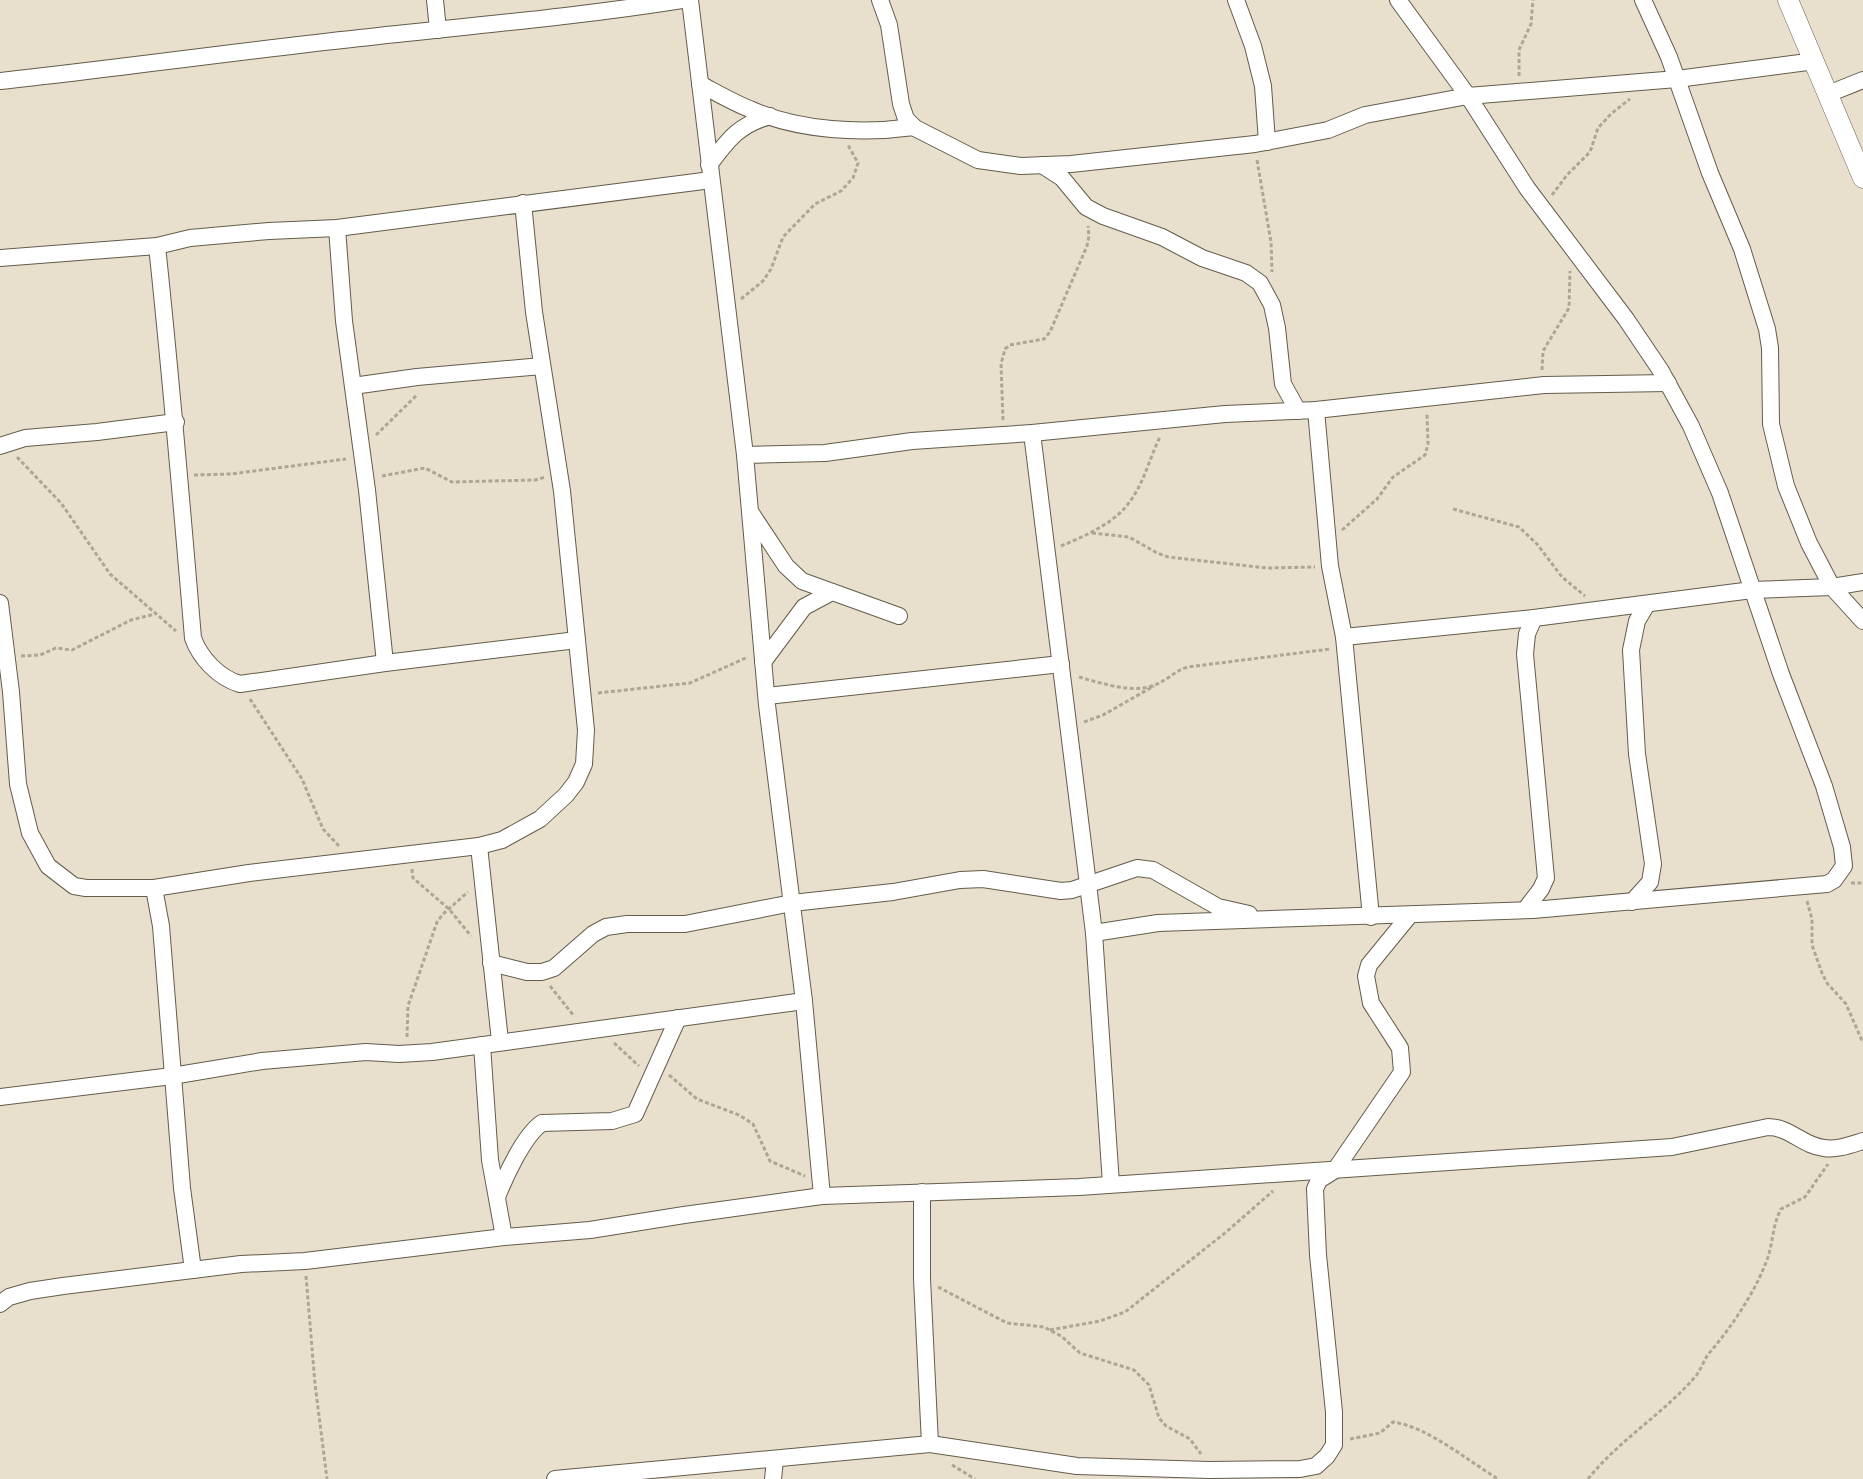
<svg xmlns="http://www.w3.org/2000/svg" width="1863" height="1479" font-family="Lora,serif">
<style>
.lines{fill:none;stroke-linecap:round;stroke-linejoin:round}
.minor-casing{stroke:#635c4b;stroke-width:18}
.tertiary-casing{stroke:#635c4b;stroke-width:21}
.path{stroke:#aca696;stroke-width:3;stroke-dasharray:4 2.5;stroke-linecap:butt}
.minor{stroke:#fff;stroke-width:16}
.tertiary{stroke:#fff;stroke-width:20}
</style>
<rect width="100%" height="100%" fill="#e8e0cc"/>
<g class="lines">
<defs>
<g id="minor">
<polyline points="435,0 438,30"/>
<polyline points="690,0 745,455 767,705 804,1001 822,1196"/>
<polyline points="880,0 889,25 901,104 906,119 915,128 978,160 1021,166 1071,164 1255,144 1328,130 1365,115 1468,96 1677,79 1815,61"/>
<polyline points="1236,0 1253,46 1263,86 1267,142"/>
<polyline points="1643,0 1669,57 1710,173 1742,249 1767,329 1770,348 1771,424 1786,486 1809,543 1832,587 1863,621"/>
<path d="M0 81C120 68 240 51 360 38 467 26 575 17 682 0"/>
<path d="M700 84C717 93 734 103 752 110 800 131 862 134 914 127"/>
<polyline points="1828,94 1863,80"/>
<path d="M709 165C728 140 738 125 770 116"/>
<polyline points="1042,165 1062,178 1086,207 1103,216 1162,237 1202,258 1246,273 1260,283 1272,305 1277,328 1283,384 1298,411"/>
<polyline points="337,228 344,321 367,490 385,663"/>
<path d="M157 246C171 377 182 507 193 638 200 658 219 678 240 684L385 663 577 640"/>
<polyline points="0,258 157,246 190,238 269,231 337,228 711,180"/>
<polyline points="353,386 417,377 542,366"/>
<polyline points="1316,410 1330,566 1344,637 1371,917"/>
<polyline points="1032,433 1094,933 1111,1184"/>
<polyline points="0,446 25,438 97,432 176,422"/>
<polyline points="745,455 825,453 912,441 1032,433 1225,414 1316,410 1544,385 1668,383"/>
<polyline points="751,513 786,566 802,581 899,616"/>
<polyline points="0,603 11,692 18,784 30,833 48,866 74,886 86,888 154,888 249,873 479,846 502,840 540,819 566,795 576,782 584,764 586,730 562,491 534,312 523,203"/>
<polyline points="1344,637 1534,618 1752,590 1832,587 1863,582"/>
<polyline points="763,662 804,607 832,592"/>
<polyline points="767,696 1061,664"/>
<polyline points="479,846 500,1041"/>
<polyline points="154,888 161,926 182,1188 193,1270"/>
<polyline points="1632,902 1650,882 1653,864 1637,754 1631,650 1637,621 1647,604"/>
<polyline points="1525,910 1541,889 1546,878 1525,654 1527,634 1534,618"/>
<polyline points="1094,933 1158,923 1533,910 1827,884 1834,880 1844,866 1842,847 1824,786 1781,674 1720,493 1691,426 1661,371 1626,319 1527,188 1468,96 1398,0"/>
<polyline points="491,963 527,972 542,972 554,968 593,934 606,927 627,924 685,924 792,903 893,892 960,880 983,879 1061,891 1072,890 1137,868 1153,870 1218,907 1249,914"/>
<polyline points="482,1045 490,1160 504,1237"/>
<polyline points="0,1097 172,1076 262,1061 366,1052 399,1054 432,1052 804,1001"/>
<polyline points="922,1192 922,1279 930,1444"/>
<path d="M497 1197C505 1177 524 1135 542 1123L612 1121 635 1114 678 1018"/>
<path d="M0 1304 9 1297 30 1291 63 1286 241 1264 305 1261 504 1237 590 1230 684 1215 822 1196 1079 1187 1672 1147 1768 1127C1790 1127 1803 1146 1824 1148 1837 1150 1850 1145 1863 1141"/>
<polyline points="555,1479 930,1444 1077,1466 1209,1470 1300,1469 1316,1466 1327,1456 1334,1445 1334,1412 1318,1255 1315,1189 1319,1180 1335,1170 1402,1072 1400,1048 1371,1003 1366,976 1369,965 1409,916"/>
<polyline points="773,1479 775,1460"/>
</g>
<polyline id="tertiary" points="1788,0 1863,178"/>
</defs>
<use href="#minor" class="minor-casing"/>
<use href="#tertiary" class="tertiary-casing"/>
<g class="path">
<polyline points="1519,76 1519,50 1531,24 1533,0"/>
<polyline points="1257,160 1271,242 1272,272"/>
<polyline points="1552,195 1567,175 1590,152 1598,128 1612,113 1630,99"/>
<polyline points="741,299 763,281 771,269 783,237 815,204 841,191 853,178 858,163 848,145"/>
<polyline points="1542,370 1543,351 1569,308 1570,271"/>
<polyline points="1003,420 1001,364 1005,349 1010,345 1044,339 1050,332 1087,246 1089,236 1088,226"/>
<polyline points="376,435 418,394"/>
<polyline points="17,457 61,503 110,574 176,631"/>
<polyline points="194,475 231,474 346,459"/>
<polyline points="382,476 425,468 452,482 535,480 545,477"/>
<polyline points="1453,509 1519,527 1537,544 1562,577 1585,596"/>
<polyline points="1342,530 1377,499 1393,477 1425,455 1428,444 1427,414"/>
<polyline points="1092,533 1129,537 1157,553 1168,557 1267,568 1315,567"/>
<path d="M1061 546C1087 535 1118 522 1133 497 1145 479 1150 457 1160 437"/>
<polyline points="21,656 40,655 56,648 72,650 131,620 155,614"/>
<path d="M1079 677C1101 683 1135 695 1157 684 1169 679 1176 670 1188 667L1330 649"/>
<polyline points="598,693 690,683 748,657"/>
<polyline points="250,699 302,779 323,829 339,846"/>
<polyline points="1084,722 1103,715 1154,686"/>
<polyline points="412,869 413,878 449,909 471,936"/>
<polyline points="1851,883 1863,883"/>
<polyline points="1807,901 1812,919 1812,945 1822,973 1827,983 1846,1004 1863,1043"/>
<polyline points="550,986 574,1016"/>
<polyline points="407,1037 408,1006 437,922 443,914 468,892"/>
<polyline points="614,1043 639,1066"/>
<polyline points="669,1075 697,1099 739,1115 753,1124 770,1161 805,1176"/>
<polyline points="306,1276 315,1384 327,1479"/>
<polyline points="938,1287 1007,1323 1044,1327 1061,1336 1080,1353 1134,1370 1149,1385 1159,1418 1166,1426 1190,1439 1201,1454"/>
<polyline points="1050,1330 1100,1321 1125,1312 1225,1233 1273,1191"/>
<path d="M1350 1439 1380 1433 1393 1422C1428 1427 1467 1460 1498 1479"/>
<polyline points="952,1465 975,1479"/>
<path d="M1588 1479C1619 1440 1663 1414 1695 1377 1702 1369 1704 1358 1711 1351 1733 1325 1757 1289 1768 1257 1773 1241 1773 1224 1781 1209L1805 1197 1828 1164"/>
</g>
<use href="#minor" class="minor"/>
<use href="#tertiary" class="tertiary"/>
</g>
</svg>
